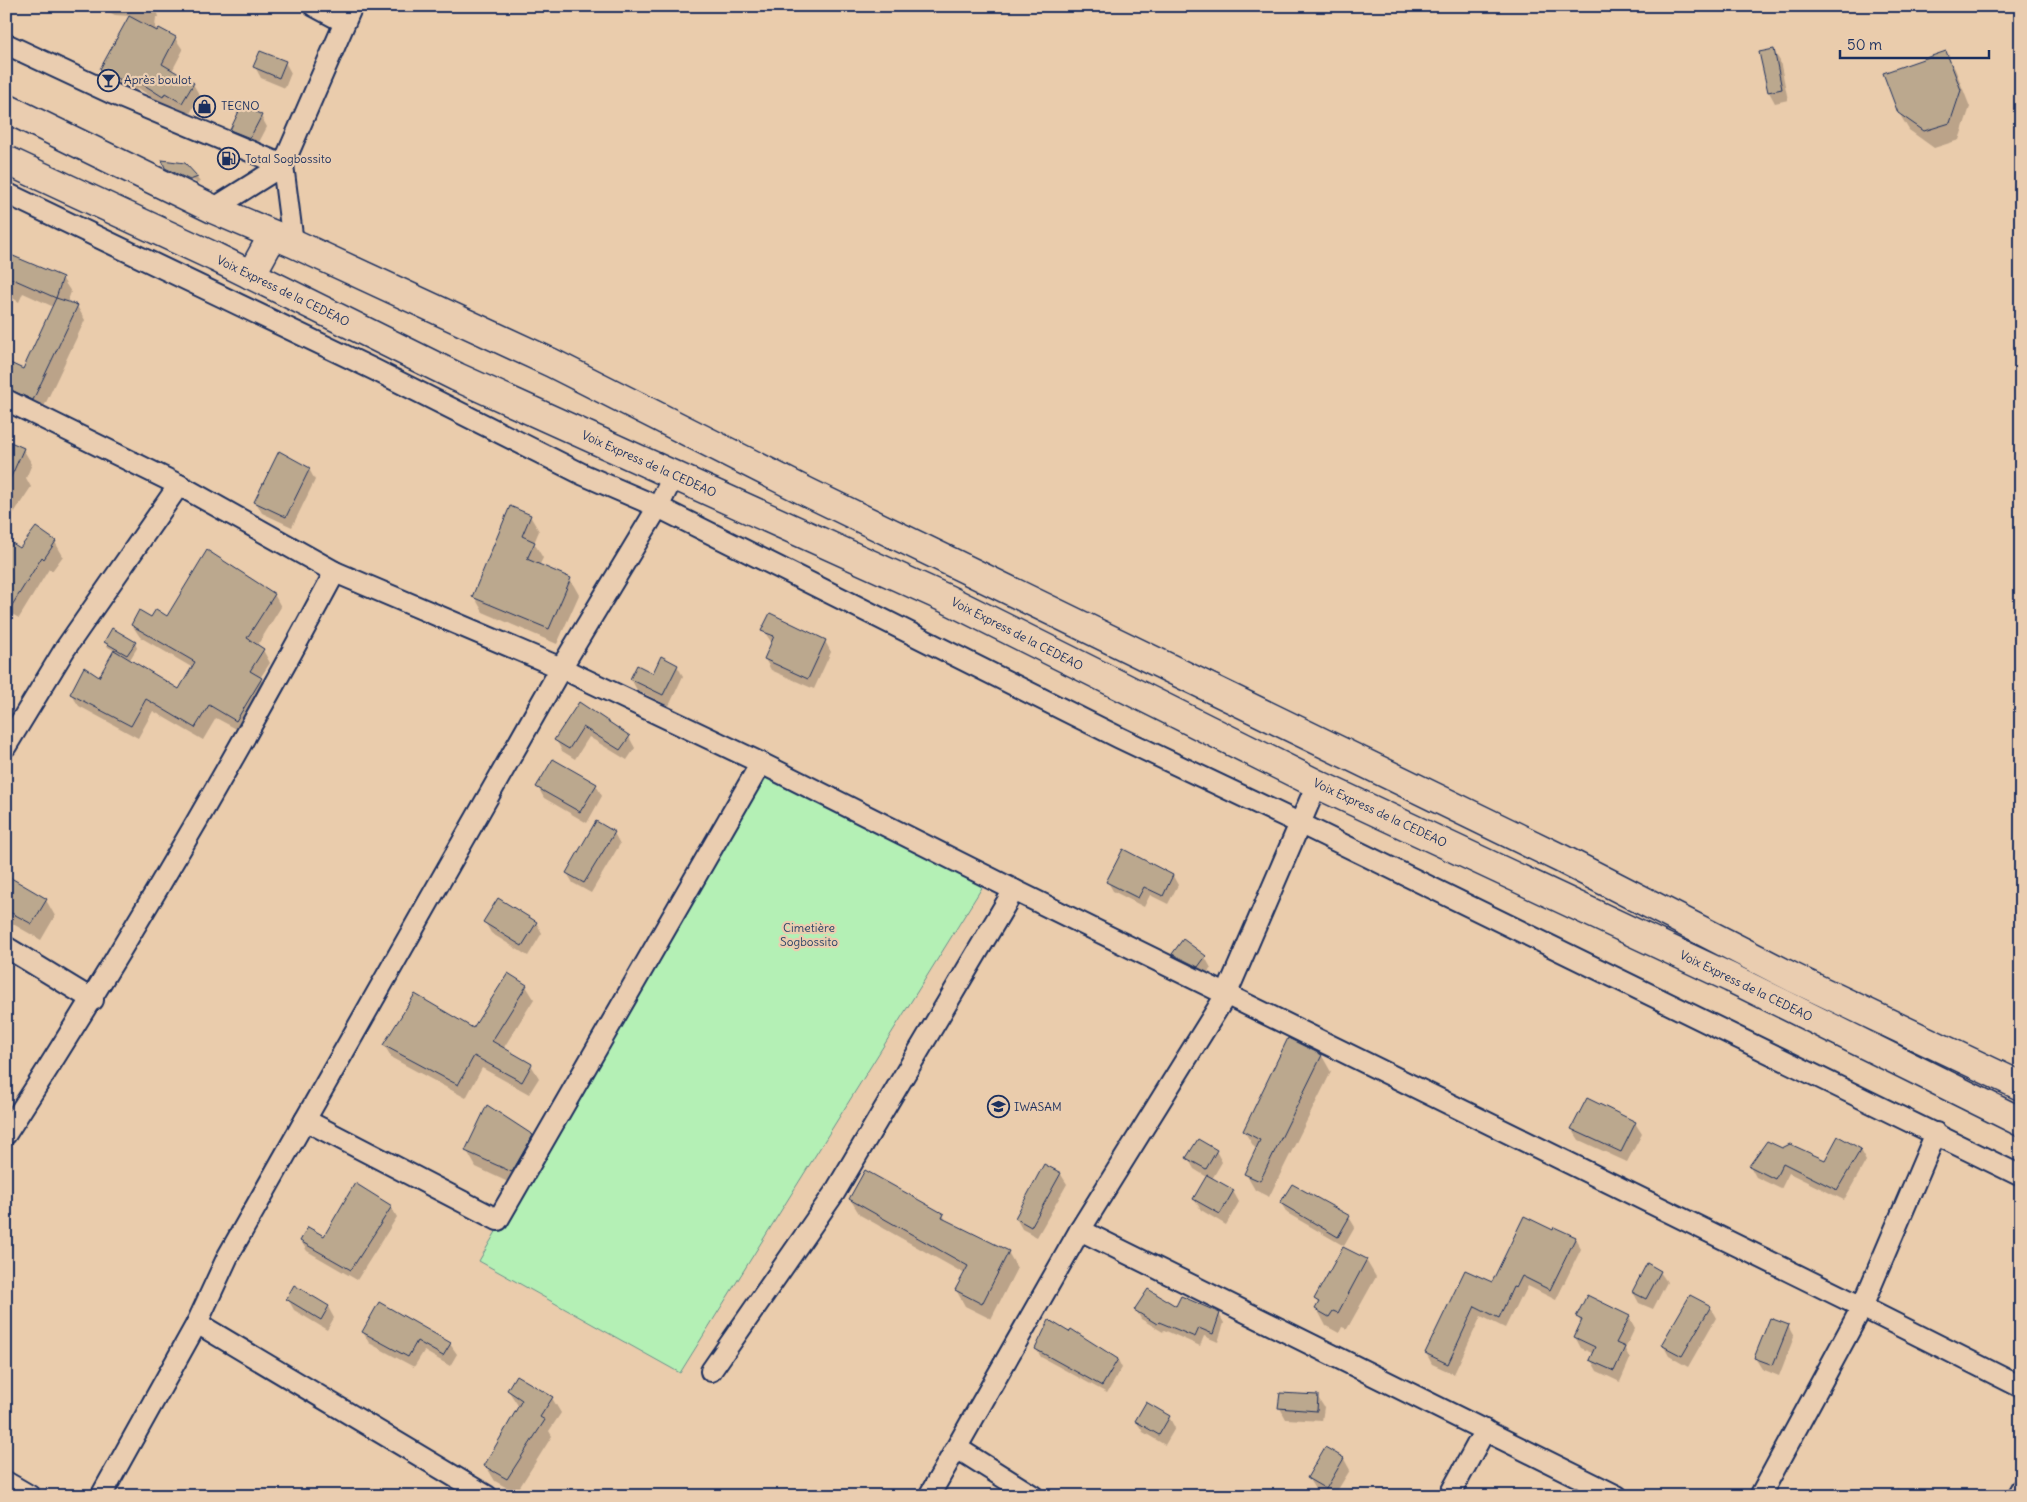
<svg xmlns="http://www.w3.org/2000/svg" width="2027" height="1502" font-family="Delius,sans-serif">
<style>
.green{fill:#b4f0b5;stroke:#68908a}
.shadow{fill:#0003}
.building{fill:#bba88e;stroke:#1b2f5e}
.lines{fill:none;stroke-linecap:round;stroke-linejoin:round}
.street-casing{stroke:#1b2f5e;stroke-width:24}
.primary-casing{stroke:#1b2f5e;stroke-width:31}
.street{stroke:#eacdb0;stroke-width:20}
.primary{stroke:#eacdb0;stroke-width:28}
.labels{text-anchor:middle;stroke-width:4.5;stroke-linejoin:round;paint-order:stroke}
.poi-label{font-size:12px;fill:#1b2f5e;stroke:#eacdb0;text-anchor:start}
.street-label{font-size:12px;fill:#1b2f5e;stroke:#eacdb0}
.park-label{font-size:12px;fill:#2a4267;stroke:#eacdb0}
</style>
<rect width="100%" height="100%" fill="#eaccac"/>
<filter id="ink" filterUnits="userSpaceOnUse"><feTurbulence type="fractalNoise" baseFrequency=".02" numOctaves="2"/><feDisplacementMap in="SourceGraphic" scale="10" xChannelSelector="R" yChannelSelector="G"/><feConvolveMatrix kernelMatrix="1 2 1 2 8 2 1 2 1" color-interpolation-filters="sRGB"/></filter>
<g filter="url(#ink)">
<polygon class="green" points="761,774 983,886 680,1373 479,1261"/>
<g class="shadow">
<polygon points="97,6 156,6 159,17 156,17 155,28 175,38 183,50 172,71 193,84 200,96 189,115 173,105 170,109 138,88 134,95 109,81 102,69 131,16 115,15"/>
<polygon points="1773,50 1780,61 1788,100 1775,103 1769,92 1760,53"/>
<polygon points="1946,53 1955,69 1970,107 1959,140 1934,148 1909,130 1899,113"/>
<polygon points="285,62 291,73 285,88 261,78 255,67"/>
<polygon points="261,116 267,127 256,148 238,141 231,130"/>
<polygon points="185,164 197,178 200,182 193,185 168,171 195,184 196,182 166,167"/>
<polygon points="6,255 62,278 71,292 67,303 77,306 85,320 41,413 6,397 6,362 24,371 54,307 23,293 19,302 6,294"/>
<polygon points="6,441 23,449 32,464 26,478 31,487 6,525"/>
<polygon points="309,469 315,480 292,527 262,513 256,502"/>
<polygon points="530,516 539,531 534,543 543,558 539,566 570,579 579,595 557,644 483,612 474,596"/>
<polygon points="36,529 55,542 63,556 52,571 49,569 19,618 6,611 21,550"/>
<polygon points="274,594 281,607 257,646 263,650 270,663 260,678 268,691 244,733 216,718 203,740 153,711 138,738 79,706 71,694 99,678 115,651 108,647 105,642 135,643 137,648 129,661 180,691 193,668 140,637 132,625"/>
<polygon points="763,630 825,641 831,652 814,689 771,670 765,659 772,643"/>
<polygon points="677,666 683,676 669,706 637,690 631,679 654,674"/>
<polygon points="580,704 629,737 635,748 627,760 589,737 575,759 562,751 556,740"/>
<polygon points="596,785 602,796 587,823 544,798 538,787"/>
<polygon points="614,833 620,844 591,893 573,883 567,873"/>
<polygon points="1173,876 1178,885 1168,904 1150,895 1144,907 1113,891 1108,882"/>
<polygon points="6,877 46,900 55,916 41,940 6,920"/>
<polygon points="485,922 536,922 542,933 528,956 491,933"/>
<polygon points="1173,955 1205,957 1211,968 1204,977 1180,965"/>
<polygon points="526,986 534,999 503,1049 531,1065 539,1078 529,1094 482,1068 466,1098 392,1058 384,1045 473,1030"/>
<polygon points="1289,1040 1322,1056 1331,1072 1269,1197 1255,1190 1246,1174 1257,1149 1254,1147 1244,1131"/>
<polygon points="1635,1123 1642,1134 1627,1162 1579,1140 1572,1129"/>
<polygon points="532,1136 542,1153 521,1188 476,1167 467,1151"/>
<polygon points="1782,1150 1826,1161 1860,1150 1866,1161 1844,1200 1789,1173 1781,1189 1756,1177 1750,1166"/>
<polygon points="1216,1151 1222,1162 1212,1179 1233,1191 1239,1202 1226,1225 1201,1210 1194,1199 1207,1177 1194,1169 1188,1158"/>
<polygon points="1060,1173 1067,1184 1037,1237 1022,1229 1016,1218"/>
<polygon points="850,1199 943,1215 947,1222 1008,1252 1017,1268 991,1319 965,1306 956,1290 965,1274 860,1215"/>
<polygon points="1281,1203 1349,1217 1355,1227 1344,1246 1287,1213"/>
<polygon points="391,1207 397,1217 357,1280 307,1251 301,1241 324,1238"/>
<polygon points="1553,1232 1575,1238 1581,1249 1556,1300 1528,1286 1522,1298 1520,1297 1505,1328 1481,1316 1454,1374 1432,1364 1426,1353 1492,1284"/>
<polygon points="1344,1248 1366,1260 1376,1277 1347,1329 1342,1327 1339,1333 1326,1326 1317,1309 1319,1305 1315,1299"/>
<polygon points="1660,1272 1667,1282 1653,1309 1639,1303 1633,1292"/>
<polygon points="288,1299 328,1307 334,1318 327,1330 294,1310"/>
<polygon points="1710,1307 1716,1318 1688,1367 1669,1356 1663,1345"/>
<polygon points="1176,1308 1219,1314 1224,1323 1218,1342 1204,1336 1200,1346 1164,1330 1163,1332 1141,1319 1136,1310"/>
<polygon points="1578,1317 1629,1317 1635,1328 1625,1349 1630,1359 1620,1382 1597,1371 1591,1360 1594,1354 1581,1348 1575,1337 1581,1323"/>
<polygon points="1788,1326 1794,1337 1779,1376 1762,1369 1755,1358"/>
<polygon points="1072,1331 1118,1360 1122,1368 1107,1393 1041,1357 1036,1349 1070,1334"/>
<polygon points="363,1332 450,1344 457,1354 450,1366 424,1351 414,1367 369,1343"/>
<polygon points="508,1390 552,1398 561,1413 549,1431 552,1436 516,1493 495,1481 486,1466 519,1407"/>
<polygon points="1317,1396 1324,1407 1322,1421 1286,1419 1280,1408"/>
<polygon points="1169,1417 1175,1428 1165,1445 1143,1432 1136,1421"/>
<polygon points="1326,1449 1344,1459 1350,1470 1334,1496 1327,1496 1315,1489 1308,1478"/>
<polygon points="1897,1488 1910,1496 1893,1496"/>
</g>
<g class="building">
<polygon points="129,16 157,31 159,28 176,37 162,64 194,83 182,103 165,93 163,97 130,76 127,83 100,69"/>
<polygon points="1774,49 1782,89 1768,92 1759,52"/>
<polygon points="260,51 286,61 279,78 253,67"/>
<polygon points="1946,51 1961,90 1950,123 1924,131 1898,113 1883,73"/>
<polygon points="242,105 262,115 250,138 230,130"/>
<polygon points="162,160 185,163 198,177 190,180 165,168"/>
<polygon points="6,253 63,277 56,298 6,276"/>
<polygon points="56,298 78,305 33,400 6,388 6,361 23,369"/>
<polygon points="6,440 24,448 6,488"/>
<polygon points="279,451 310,468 286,517 254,502"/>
<polygon points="510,506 531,515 522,536 535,542 527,559 571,578 549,629 472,597"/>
<polygon points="36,527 56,541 44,559 42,557 6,615 6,539 20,548"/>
<polygon points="207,550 275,594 247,638 264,649 250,671 262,678 236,721 209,705 195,728 146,699 131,726 70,694 84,667 99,677 114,650 179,689 195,662 131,625 139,610 151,617 156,609 167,616"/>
<polygon points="770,613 826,640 808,679 764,659 774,636 761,631"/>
<polygon points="112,628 136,642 127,655 104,642"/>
<polygon points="661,656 678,665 663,695 630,679 637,665 653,673"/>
<polygon points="579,702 630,736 620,750 583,727 569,749 554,740"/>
<polygon points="553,759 597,784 580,812 536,787"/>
<polygon points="596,821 615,832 584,883 566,873"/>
<polygon points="1123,849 1173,875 1163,896 1144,887 1138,898 1106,882"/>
<polygon points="6,875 47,899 32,924 6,910"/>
<polygon points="498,898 537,922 522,946 483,922"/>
<polygon points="1183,939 1206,956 1198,967 1172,954"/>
<polygon points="508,973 527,985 492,1041 532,1064 522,1082 474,1056 458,1085 383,1045 415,994 473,1028"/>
<polygon points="1288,1038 1322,1055 1260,1181 1244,1174 1260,1140 1243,1131"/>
<polygon points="1587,1098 1636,1122 1621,1152 1571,1129"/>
<polygon points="487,1105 533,1135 512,1172 465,1151"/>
<polygon points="1838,1136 1861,1149 1837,1190 1783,1163 1775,1179 1749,1166 1767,1141 1782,1148 1790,1144 1825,1160"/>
<polygon points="1198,1139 1217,1150 1206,1169 1186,1158"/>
<polygon points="1044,1164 1061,1173 1031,1227 1015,1218"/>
<polygon points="865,1170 944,1214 942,1218 1009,1251 982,1304 955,1290 968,1266 849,1199"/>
<polygon points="1207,1175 1234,1190 1220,1214 1193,1199"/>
<polygon points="355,1183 392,1206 351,1270 300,1241 308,1227 324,1236"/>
<polygon points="1292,1184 1350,1216 1338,1237 1280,1203"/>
<polygon points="1524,1216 1553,1230 1554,1227 1576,1237 1550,1290 1522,1276 1516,1288 1513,1287 1499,1318 1475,1306 1448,1364 1425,1353 1465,1270 1492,1282"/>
<polygon points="1343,1247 1367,1259 1338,1313 1333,1311 1329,1317 1315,1309 1319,1302 1314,1299"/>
<polygon points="1647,1263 1661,1271 1646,1299 1632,1292"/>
<polygon points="294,1285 329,1306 321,1320 286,1299"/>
<polygon points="1148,1289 1176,1306 1181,1296 1220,1313 1213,1334 1199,1328 1195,1337 1159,1322 1157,1324 1134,1310"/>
<polygon points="1587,1295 1630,1316 1616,1343 1625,1347 1614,1371 1589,1360 1595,1347 1574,1337 1582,1320 1576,1317"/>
<polygon points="1690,1295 1711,1306 1682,1356 1661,1345"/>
<polygon points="379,1302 451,1343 443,1356 417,1341 408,1357 362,1332"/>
<polygon points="1770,1318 1789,1325 1773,1365 1754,1358"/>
<polygon points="1049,1320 1069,1332 1071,1329 1118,1359 1102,1386 1035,1349"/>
<polygon points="516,1375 553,1397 540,1417 545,1420 507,1479 484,1466 522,1400 507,1390"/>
<polygon points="1280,1393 1318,1395 1317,1411 1278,1408"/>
<polygon points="1146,1402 1170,1416 1159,1435 1135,1421"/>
<polygon points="1325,1447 1344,1458 1326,1489 1307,1478"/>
</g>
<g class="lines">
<defs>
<g id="street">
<polyline points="314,6 344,22"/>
<polyline points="6,44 111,93 283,165"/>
<polyline points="6,193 375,370 584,475 658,507 1120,738 1299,823 2021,1176"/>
<polyline points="213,209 283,165"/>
<polyline points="293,243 283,165 352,6"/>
<polyline points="6,400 179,485 335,572 561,668 761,763 1014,890 1862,1307 2021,1387"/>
<polyline points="6,746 65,649 179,485"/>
<polyline points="6,947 93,1000"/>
<polyline points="305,1120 498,1220 761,763"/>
<path d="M6 1134C124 951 233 764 335 572"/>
<polyline points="1080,1230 1617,1496"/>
<polyline points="197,1323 487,1496"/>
<polyline points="711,1371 835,1192 1014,890"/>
<polyline points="957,1448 1033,1496"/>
<polyline points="6,1482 30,1496"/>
<polyline points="101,1496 197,1323 228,1256 561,668 658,507 674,475"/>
<polyline points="929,1496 1080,1230 1226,995 1317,784"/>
<polyline points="1449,1496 1485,1430"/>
<polyline points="1760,1496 1862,1307 1936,1133"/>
<polyline points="2017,1496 2021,1489"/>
</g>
<g id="primary">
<polyline points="6,108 213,209 293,243 552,363 807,492 1562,859 1794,978 2021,1086"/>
<polyline points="6,160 215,257 457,377 947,599 1317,784 1731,978 2021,1122"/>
<polyline points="251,275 273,235"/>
</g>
</defs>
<use href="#street" class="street-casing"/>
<use href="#primary" class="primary-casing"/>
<use href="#street" class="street"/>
<use href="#primary" class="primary"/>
</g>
</g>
<defs>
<symbol id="bar-ring" viewBox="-11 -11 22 22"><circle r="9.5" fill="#eacdb0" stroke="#1b2f5e" stroke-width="1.5"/><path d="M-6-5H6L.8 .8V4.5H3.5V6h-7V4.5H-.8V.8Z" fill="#1b2f5e"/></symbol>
<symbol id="shop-ring" viewBox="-11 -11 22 22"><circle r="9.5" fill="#eacdb0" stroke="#1b2f5e" stroke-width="1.5"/><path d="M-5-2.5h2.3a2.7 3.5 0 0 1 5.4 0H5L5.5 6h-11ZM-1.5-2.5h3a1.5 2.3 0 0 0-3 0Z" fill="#1b2f5e"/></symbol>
<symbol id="fuel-ring" viewBox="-11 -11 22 22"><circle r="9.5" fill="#eacdb0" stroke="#1b2f5e" stroke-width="1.5"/><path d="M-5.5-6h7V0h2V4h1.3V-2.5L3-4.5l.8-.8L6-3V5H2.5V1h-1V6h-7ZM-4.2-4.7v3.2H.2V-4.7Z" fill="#1b2f5e"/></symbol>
<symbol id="school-ring" viewBox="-11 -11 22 22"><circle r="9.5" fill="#eacdb0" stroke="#1b2f5e" stroke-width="1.5"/><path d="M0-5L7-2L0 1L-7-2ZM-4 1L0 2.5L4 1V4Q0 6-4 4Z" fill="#1b2f5e"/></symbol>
</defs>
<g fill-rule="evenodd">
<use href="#bar-ring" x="96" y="68" width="25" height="25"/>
<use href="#shop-ring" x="192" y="94" width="25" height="25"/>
<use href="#fuel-ring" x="216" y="146" width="25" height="25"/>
<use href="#school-ring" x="986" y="1094" width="25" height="25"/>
</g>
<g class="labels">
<g class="poi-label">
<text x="124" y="84">Après boulot</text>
<text x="221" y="110">TECNO</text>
<text x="245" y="163">Total Sogbossito</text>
<text x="1014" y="1111">IWASAM</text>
</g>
<g class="street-label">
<text transform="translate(283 291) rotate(26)" y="4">Voix Express de la CEDEAO</text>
<text transform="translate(649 464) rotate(24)" y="4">Voix Express de la CEDEAO</text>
<text transform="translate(1017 634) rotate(27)" y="4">Voix Express de la CEDEAO</text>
<text transform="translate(1380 813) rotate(25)" y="4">Voix Express de la CEDEAO</text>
<text transform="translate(1746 986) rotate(26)" y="4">Voix Express de la CEDEAO</text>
</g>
<g class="park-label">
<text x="809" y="932">Cimetière<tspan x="809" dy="14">Sogbossito</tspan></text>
</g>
</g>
<rect width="2027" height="1502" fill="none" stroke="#eacdb0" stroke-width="25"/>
<rect x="12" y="12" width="2002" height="1477" fill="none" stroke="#1b2f5e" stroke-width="2" filter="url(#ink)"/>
<path d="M1840 50v8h149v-8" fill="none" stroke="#1b2f5e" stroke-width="2.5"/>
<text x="1847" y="50" font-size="15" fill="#1b2f5e" stroke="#eacdb0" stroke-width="4" paint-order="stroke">50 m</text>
</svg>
